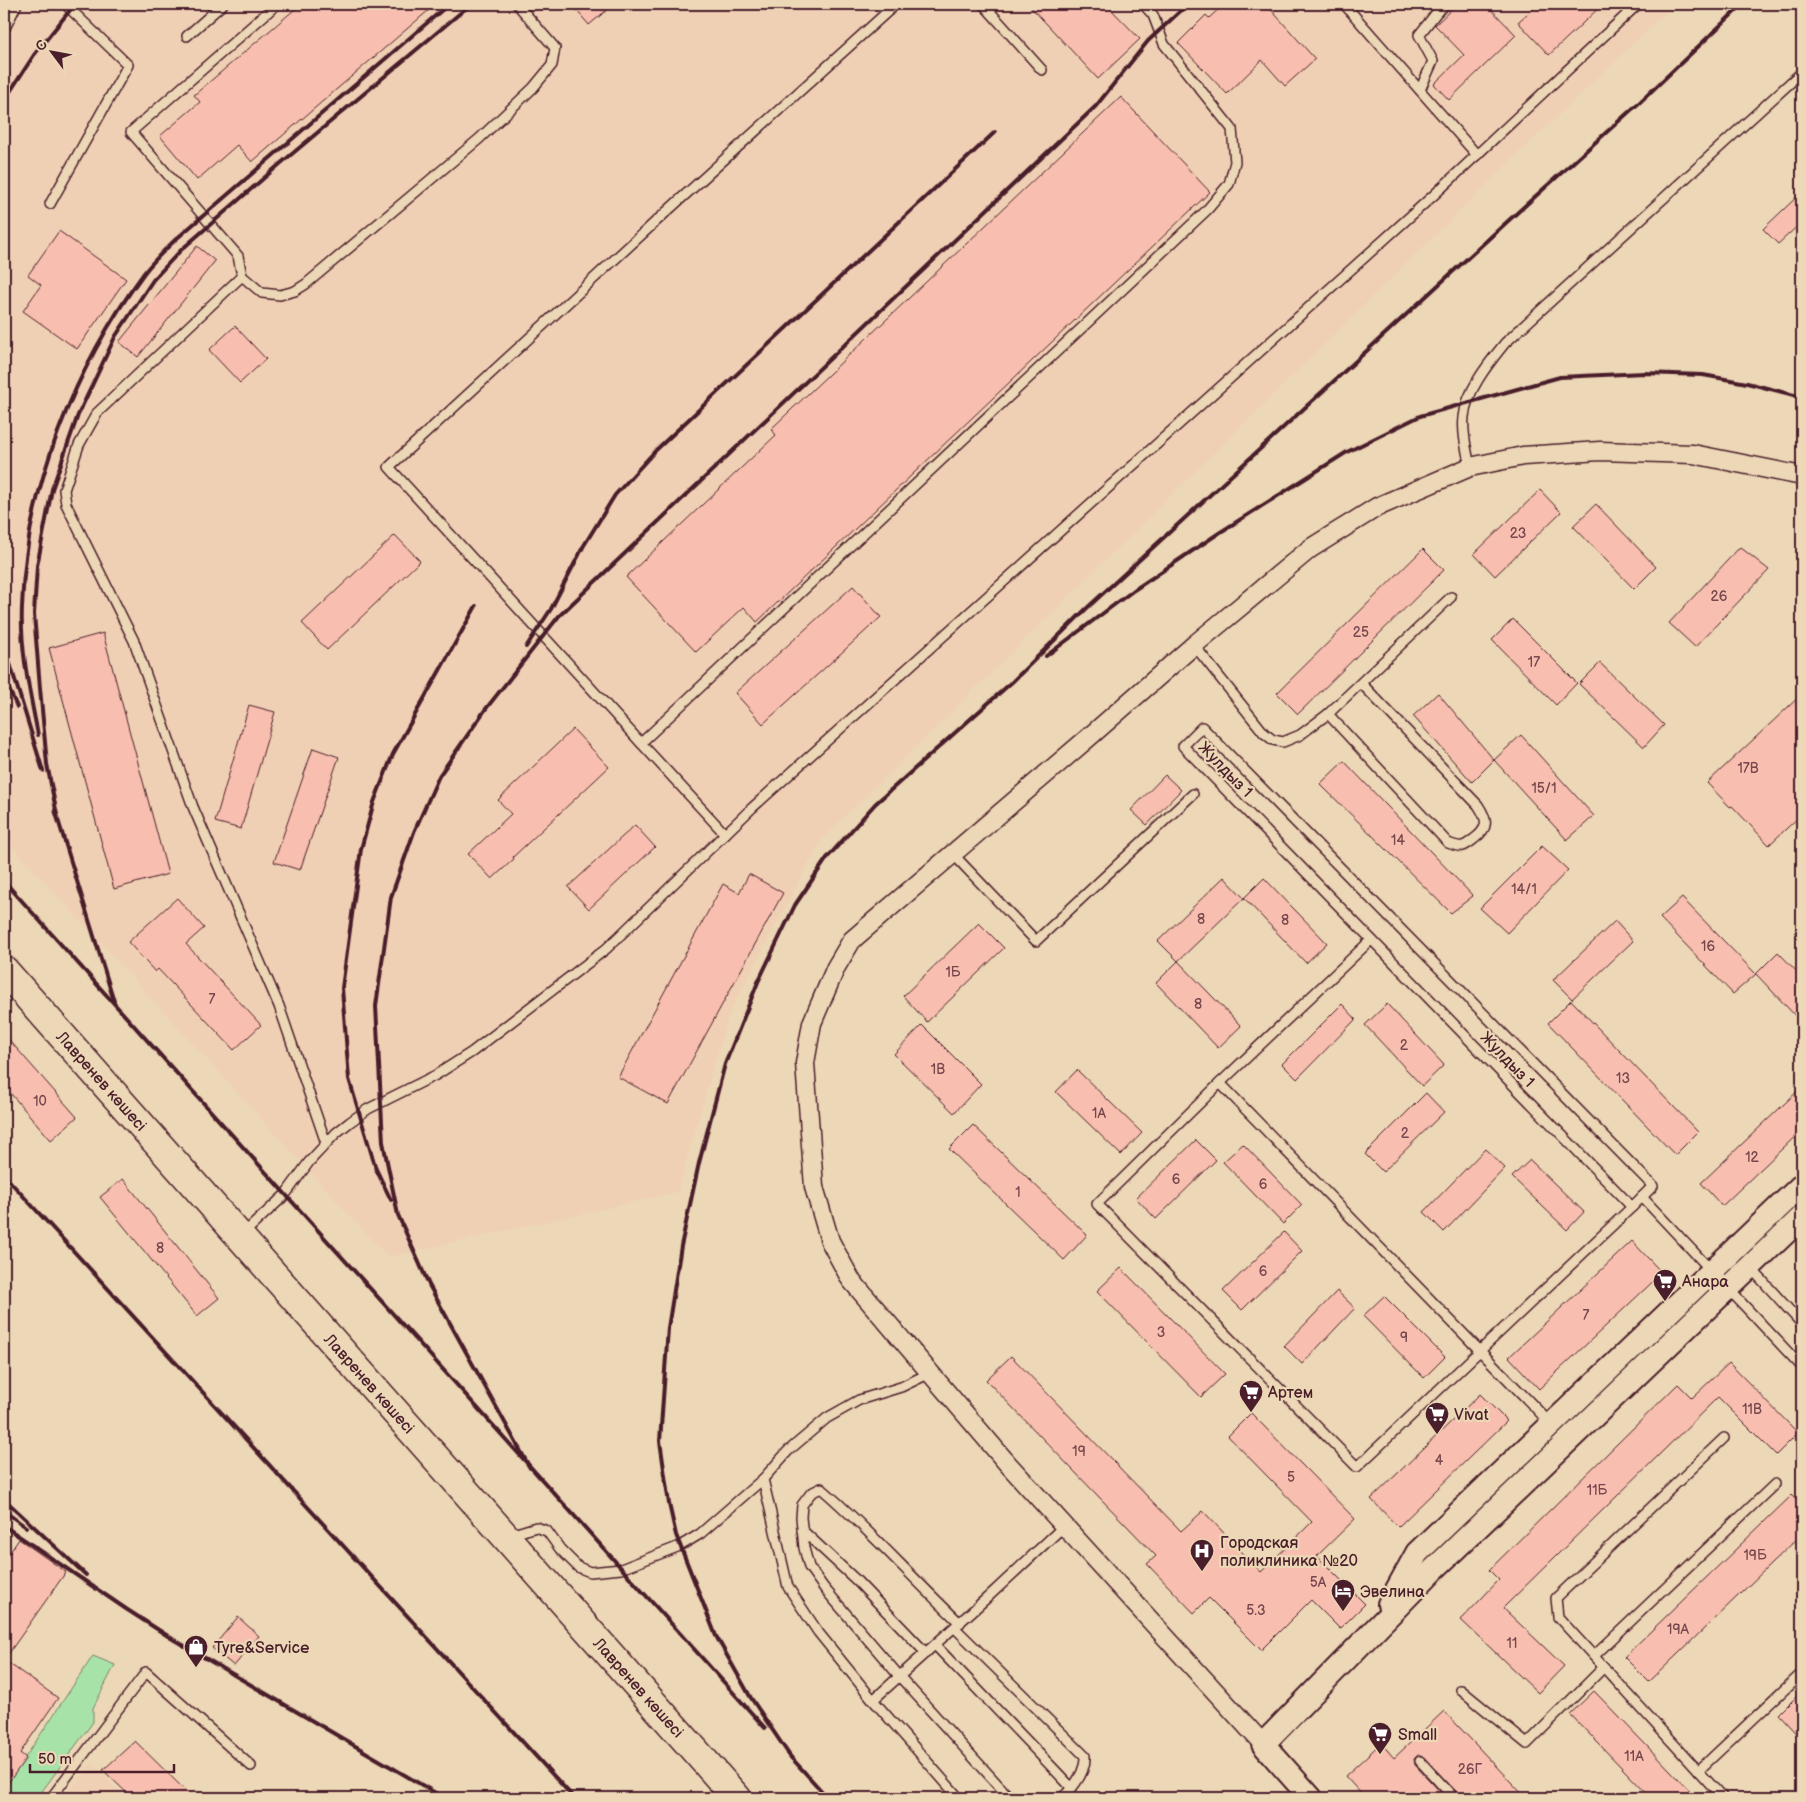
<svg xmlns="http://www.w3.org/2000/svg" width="1806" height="1802" font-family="'Balsamiq Sans',sans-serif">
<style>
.built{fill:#f0d0b4}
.green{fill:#a7e3a9;stroke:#78816a}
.building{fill:#f8beaf;stroke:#4a1f2b}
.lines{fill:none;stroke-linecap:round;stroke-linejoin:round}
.service-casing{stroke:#4a1f2b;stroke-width:12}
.minor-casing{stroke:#4a1f2b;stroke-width:21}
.tertiary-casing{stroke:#4a1f2b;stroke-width:26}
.primary-casing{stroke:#4a1f2b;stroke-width:31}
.service{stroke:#ecd7b6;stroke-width:9}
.minor{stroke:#ecd7b6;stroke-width:18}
.tertiary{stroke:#ecd7b6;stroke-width:22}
.primary{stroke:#ecd7b6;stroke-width:28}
.rail{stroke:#4a1f2b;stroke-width:4}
.labels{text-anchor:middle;stroke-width:4.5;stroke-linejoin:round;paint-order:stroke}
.number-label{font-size:14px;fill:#76474c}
.street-label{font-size:16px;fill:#4a1f2b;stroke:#ecd7b6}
.poi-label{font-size:16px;fill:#4a1f2b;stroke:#ecd7b6;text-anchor:start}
</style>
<rect width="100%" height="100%" fill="#ecd7b6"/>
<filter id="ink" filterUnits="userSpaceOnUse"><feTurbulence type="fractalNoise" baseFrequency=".02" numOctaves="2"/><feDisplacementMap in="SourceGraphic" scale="10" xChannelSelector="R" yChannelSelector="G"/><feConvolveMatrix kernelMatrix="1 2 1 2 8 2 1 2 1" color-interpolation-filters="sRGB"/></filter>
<g filter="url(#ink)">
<g class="built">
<polygon points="4,4 1675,4 1507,164 821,840 729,1013 677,1192 388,1257 4,837"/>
<polygon points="92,1763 125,1798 64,1798"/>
</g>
<polygon class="green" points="93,1656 115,1665 93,1708 93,1722 37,1798 4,1798 4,1789"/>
<g class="building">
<polygon points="301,4 436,4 252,162 237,145 197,180 160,136 200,102 194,95"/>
<polygon points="571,4 614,4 589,25"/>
<polygon points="1028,4 1106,4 1140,39 1098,79"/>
<polygon points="1224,4 1266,4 1315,59 1285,86 1262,60 1227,94 1178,43 1206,15 1209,18"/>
<polygon points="1457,4 1486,4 1516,35 1449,100 1434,84 1464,55 1435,25"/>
<polygon points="1538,4 1603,4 1549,55 1518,22"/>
<polygon points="1121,97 1210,192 757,622 744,607 696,652 626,577 776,435 771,429"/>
<polygon points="1802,192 1802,222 1778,244 1763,229"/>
<polygon points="59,231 126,279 77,349 23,311 41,285 28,275"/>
<polygon points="197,246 215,261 138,357 119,342"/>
<polygon points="235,326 266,359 240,383 209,350"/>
<polygon points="1540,490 1561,512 1495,576 1474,554"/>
<polygon points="1596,504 1656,567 1634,589 1573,526"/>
<polygon points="395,535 420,561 327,650 302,623"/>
<polygon points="1740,547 1769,570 1695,647 1669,623"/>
<polygon points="1423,549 1444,570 1298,714 1277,693"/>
<polygon points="853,586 881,617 763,724 735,693"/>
<polygon points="1513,619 1577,683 1556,705 1492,640"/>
<polygon points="103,633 168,874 114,889 49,648"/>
<polygon points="1600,663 1664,725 1644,747 1579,684"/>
<polygon points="1438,693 1494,760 1472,782 1413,716"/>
<polygon points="1802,694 1802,814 1769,845 1732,806 1730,807 1707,783"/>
<polygon points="249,705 275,712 241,829 215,822"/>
<polygon points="573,729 609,767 513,857 514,859 492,879 468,854 511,814 498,800"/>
<polygon points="1521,735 1594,816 1567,840 1494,760"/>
<polygon points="313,748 339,757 300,870 274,862"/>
<polygon points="1344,761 1473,896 1451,913 1320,784"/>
<polygon points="1165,775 1181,790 1147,825 1131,810"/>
<polygon points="635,825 655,847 589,909 568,887"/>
<polygon points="1542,846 1568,870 1507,933 1480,908"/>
<polygon points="749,874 783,893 668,1104 618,1077 723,884 739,893"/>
<polygon points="1224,877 1244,898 1178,961 1158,941"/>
<polygon points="1264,878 1327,943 1306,963 1244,898"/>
<polygon points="177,898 204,928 186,944 261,1025 234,1050 158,969 155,972 128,942"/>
<polygon points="1682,898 1756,974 1733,994 1660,918"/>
<polygon points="1615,921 1633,941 1572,999 1553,980"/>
<polygon points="979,923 1004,948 927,1022 903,996"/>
<polygon points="1778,952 1802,977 1802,1023 1756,974"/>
<polygon points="1178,961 1241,1026 1218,1048 1156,983"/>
<polygon points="1571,1000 1698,1132 1675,1155 1548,1023"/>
<polygon points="1342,1004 1356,1019 1297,1079 1282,1064"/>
<polygon points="1387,1004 1444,1065 1422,1086 1365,1025"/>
<polygon points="922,1025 981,1084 954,1113 894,1054"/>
<polygon points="4,1034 77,1117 51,1140 4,1086"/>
<polygon points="1077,1070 1142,1133 1121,1155 1056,1092"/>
<polygon points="1802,1087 1802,1130 1722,1206 1701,1183"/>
<polygon points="1426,1093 1444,1112 1383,1172 1365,1154"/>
<polygon points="973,1125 1087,1235 1064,1260 949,1149"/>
<polygon points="1196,1140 1216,1160 1156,1219 1136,1198"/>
<polygon points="1243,1144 1302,1205 1283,1224 1223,1162"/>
<polygon points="1485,1149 1505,1168 1444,1232 1424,1212"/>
<polygon points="1530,1160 1584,1212 1567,1230 1512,1177"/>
<polygon points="123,1179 219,1298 197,1316 100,1197"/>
<polygon points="1284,1232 1302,1251 1242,1310 1223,1291"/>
<polygon points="1632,1241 1662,1273 1539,1389 1509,1357"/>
<polygon points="1121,1268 1225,1374 1201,1397 1097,1291"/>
<polygon points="1337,1291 1355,1308 1302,1364 1284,1346"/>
<polygon points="1384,1296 1445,1357 1424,1378 1363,1316"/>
<polygon points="1011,1356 1181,1531 1203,1511 1261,1572 1312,1522 1228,1436 1251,1413 1355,1519 1317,1556 1365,1604 1340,1629 1311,1600 1261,1650 1209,1598 1194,1613 1147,1564 1156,1556 986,1380"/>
<polygon points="1729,1363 1798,1433 1776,1455 1718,1397 1503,1608 1564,1666 1538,1693 1461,1620 1499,1580 1489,1570 1678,1384 1692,1398"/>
<polygon points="1480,1394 1507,1421 1398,1527 1371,1499"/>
<polygon points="1792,1495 1802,1505 1802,1534 1649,1682 1624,1657"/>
<polygon points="19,1539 66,1572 4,1660 58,1698 20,1753 26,1758 4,1789 4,1561"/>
<polygon points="238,1617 259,1636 234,1666 212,1648"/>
<polygon points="1594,1691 1697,1798 1651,1798 1570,1714"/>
<polygon points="1802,1691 1802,1739 1779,1714"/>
<polygon points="1444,1711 1526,1798 1460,1798 1459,1794 1421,1755 1418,1755 1414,1759 1415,1765 1446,1798 1365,1798 1345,1776 1381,1743 1394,1758"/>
<polygon points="135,1741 193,1798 132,1798 103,1770"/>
</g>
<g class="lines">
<defs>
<g id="service">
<polyline points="277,4 131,132 238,256 242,276 262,293 280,295 295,291 306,284 479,139 533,88 552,65 555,48 517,4"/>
<polyline points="983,4 1042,70"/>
<polyline points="1344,4 1477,155"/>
<polyline points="4,30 17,4"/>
<polyline points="187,36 223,4"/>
<polyline points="1420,90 1433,61 1419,35 1437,12 1446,4"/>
<polyline points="50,204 128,65 65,4"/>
<polyline points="242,276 97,413 79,445 64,490 66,504 134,641 193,807 279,1006 326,1143"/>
<path d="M1470 467C1467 451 1462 433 1464 417 1466 391 1489 363 1505 343L1802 72"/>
<polyline points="1194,645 1264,733 1273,740 1283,742 1300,735 1328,714 1451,597"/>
<path d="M1328 714 1448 843C1461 848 1463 848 1474 839 1489 828 1488 820 1478 805L1361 683"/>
<polyline points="641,743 1207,210 1229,184 1235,162 1232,129 1164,44 1153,15 1143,4"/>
<polyline points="725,834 641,743 389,467 664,214 896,4"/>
<polyline points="952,853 1036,941 1193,794"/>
<polyline points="1220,1083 1371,940"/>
<polyline points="1632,1207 1183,746 1202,727 1653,1186 1642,1197 1802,1367"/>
<polyline points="243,1234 285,1195 309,1162 336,1133 350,1122 368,1109 436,1075 472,1052 606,949 752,808 1435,194 1638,4"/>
<polyline points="1750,1267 1802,1324"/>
<polyline points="1552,1425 1220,1083 1097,1204 1357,1467 1632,1207 1642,1197"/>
<polyline points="763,1479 788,1587 818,1632 873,1700"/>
<polyline points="802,1530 856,1580 926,1653"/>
<polyline points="510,1535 536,1527 547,1531 560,1549 578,1567 590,1572 621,1569 680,1546 700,1534 763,1479 788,1451 827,1418 859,1400 901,1387 930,1373"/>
<path d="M960 1623C913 1579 870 1530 821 1488L811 1493 802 1505 801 1517 804 1548 809 1567 824 1588 900 1677 1010 1798"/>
<path d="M955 1628 1085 1756C1086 1773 1074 1787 1062 1798"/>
<polyline points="935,1645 1072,1788"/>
<polyline points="1594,1656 1775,1484"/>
<polyline points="1461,1690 1527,1744 1604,1667"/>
<polyline points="1420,1761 1454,1798"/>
<polyline points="1698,1771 1802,1673"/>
<polyline points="51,1798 146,1672 251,1766"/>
<polyline points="959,1798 873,1700 988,1597 1064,1526"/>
<polyline points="1723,1798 1558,1617 1556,1598 1724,1438"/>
</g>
<polyline id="minor" points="1263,1744 1007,1463 851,1280 830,1241 814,1187 805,1063 812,1023 836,967 852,940 1088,738 1194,645 1311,548 1377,507 1470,467 1523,456 1600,451 1693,454 1802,476"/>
<g id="tertiary">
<polyline points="1389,1604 1417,1553 1802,1185"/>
<polyline points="1311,1798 1263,1744 1432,1571 1802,1217"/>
</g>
<g id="primary">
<path id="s1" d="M4 970 737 1798"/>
</g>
</defs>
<use href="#service" class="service-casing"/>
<use href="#minor" class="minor-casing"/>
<use href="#tertiary" class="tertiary-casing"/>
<use href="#primary" class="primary-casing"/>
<use href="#service" class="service"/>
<use href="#minor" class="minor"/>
<use href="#tertiary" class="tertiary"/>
<use href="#primary" class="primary"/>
<g class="rail">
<polyline points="4,101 34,55 75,4"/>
<polyline points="4,644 43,771"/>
<polyline points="526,647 551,609 583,547 615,495 656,450 995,132"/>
<polyline points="1046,656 1134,590 1219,533 1347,452 1420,416 1560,377 1644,373 1703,375 1747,383 1802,397"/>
<polyline points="4,678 17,707"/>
<path d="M38 735C30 693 20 650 22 607 25 491 75 366 144 273 153 261 164 251 175 240L449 4"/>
<polyline points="55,810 114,1001"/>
<polyline points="57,815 47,764 40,688 34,614 37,566 52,489 78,415 115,337 153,280 181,250 280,164 471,4"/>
<polyline points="4,881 765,1728"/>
<polyline points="4,1175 574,1798"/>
<polyline points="391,1200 376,1169 349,1079 342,988 361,849 374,802 393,754 476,606"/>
<polyline points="530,1468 429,1285 398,1215 383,1142 376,1006 391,897 414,832 439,776 485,710 559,616 1096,106 1148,41 1188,4"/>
<polyline points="4,1499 86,1575"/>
<polyline points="4,1511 26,1527"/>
<polyline points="4,1526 126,1609 171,1638 444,1798"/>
<polyline points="788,1754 828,1798"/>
<polyline points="792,1759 751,1698 716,1636 676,1535 669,1504 660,1441 668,1328 681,1246 699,1163 725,1064 758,982 795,905 827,858 875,804 1012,682 1086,609 1508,221 1640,102 1743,4"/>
</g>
</g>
</g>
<defs>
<symbol id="supermarket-pin" viewBox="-11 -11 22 30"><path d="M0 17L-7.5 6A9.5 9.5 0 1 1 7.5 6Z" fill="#4a1f2b" stroke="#ecd7b6"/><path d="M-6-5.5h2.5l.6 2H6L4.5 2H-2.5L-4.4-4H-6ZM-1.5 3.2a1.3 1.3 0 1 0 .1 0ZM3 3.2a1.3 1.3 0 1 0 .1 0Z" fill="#fff"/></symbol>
<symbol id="hospital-pin" viewBox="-11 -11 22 30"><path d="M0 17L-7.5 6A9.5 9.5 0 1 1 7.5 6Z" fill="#4a1f2b" stroke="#ecd7b6"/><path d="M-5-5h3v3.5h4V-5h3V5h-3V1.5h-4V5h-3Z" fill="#fff"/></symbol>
<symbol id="hotel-pin" viewBox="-11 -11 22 30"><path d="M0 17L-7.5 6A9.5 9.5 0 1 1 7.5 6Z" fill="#4a1f2b" stroke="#ecd7b6"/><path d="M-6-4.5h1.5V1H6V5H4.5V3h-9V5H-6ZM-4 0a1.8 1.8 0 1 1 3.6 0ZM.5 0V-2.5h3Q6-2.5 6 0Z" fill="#fff"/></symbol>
<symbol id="shop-pin" viewBox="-11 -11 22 30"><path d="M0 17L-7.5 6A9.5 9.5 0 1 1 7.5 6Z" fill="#4a1f2b" stroke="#ecd7b6"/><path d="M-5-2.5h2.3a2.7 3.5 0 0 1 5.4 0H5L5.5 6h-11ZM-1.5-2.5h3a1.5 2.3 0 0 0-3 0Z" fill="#fff"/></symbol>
</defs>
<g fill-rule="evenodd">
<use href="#supermarket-pin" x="1651" y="1267" width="28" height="38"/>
<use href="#supermarket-pin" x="1237" y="1378" width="28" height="38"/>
<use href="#supermarket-pin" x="1423" y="1400" width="28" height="38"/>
<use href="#hospital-pin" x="1188" y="1537" width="28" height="38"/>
<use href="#hotel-pin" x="1329" y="1577" width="28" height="38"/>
<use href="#shop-pin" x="182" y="1633" width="28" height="38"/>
<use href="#supermarket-pin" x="1366" y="1720" width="28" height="38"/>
</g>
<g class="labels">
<g class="number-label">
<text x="1518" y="538">23</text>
<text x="1719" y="601">26</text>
<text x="1361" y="637">25</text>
<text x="1534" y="667">17</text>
<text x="1748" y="773">17В</text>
<text x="1544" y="793">15/1</text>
<text x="1398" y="845">14</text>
<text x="1524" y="894">14/1</text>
<text x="1201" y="924">8</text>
<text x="1285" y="925">8</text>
<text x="1708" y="951">16</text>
<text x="953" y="977">1Б</text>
<text x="212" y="1004">7</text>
<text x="1198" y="1009">8</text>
<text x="1404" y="1050">2</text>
<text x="938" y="1074">1В</text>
<text x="1623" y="1083">13</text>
<text x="40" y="1106">10</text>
<text x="1099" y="1118">1А</text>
<text x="1405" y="1138">2</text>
<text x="1752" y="1162">12</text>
<text x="1176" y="1184">6</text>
<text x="1263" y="1189">6</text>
<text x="1018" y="1197">1</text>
<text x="160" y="1253">8</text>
<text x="1263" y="1276">6</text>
<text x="1586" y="1320">7</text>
<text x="1161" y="1337">3</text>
<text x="1404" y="1342">9</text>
<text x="1752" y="1414">11В</text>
<text x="1079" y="1456">19</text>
<text x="1439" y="1465">4</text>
<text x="1291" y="1482">5</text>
<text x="1597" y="1495">11Б</text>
<text x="1755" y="1560">19Б</text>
<text x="1318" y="1587">5А</text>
<text x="1256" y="1615">5.3</text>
<text x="1678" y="1634">19А</text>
<text x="1512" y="1648">11</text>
<text x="1634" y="1761">11А</text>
<text x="1470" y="1774">26Г</text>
</g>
<g class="street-label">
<text transform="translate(1226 769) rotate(46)" y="6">Жулдыз 1</text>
<text transform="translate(1508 1059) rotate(46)" y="6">Жулдыз 1</text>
<text dy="6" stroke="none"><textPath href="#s1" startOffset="148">Лавренев көшесі</textPath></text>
<text dy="6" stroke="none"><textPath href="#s1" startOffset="552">Лавренев көшесі</textPath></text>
<text dy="6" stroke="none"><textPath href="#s1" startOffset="958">Лавренев көшесі</textPath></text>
</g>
<g class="poi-label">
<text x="1682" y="1287">Анара</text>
<text x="1268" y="1398">Артем</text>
<text x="1454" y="1420">Vivat</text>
<text x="1220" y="1548">Городская<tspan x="1220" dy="18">поликлиника №20</tspan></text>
<text x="1360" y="1597">Эвелина</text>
<text x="214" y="1653">Tyre&amp;Service</text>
<text x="1398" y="1740">Small</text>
</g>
</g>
<rect width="1806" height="1802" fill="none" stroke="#ecd7b6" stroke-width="20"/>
<rect x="10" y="10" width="1786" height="1782" fill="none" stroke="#4a1f2b" stroke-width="2" filter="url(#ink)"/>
<g transform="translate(52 52) rotate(302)" stroke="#ecd7b6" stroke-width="4" paint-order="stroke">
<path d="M0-4L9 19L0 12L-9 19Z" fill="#4a1f2b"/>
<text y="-8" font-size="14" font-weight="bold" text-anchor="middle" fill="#4a1f2b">С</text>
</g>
<path d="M30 1764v8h144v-8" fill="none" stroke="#4a1f2b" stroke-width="2.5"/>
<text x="38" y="1764" font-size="15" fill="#4a1f2b" stroke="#ecd7b6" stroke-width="4" paint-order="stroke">50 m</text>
</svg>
